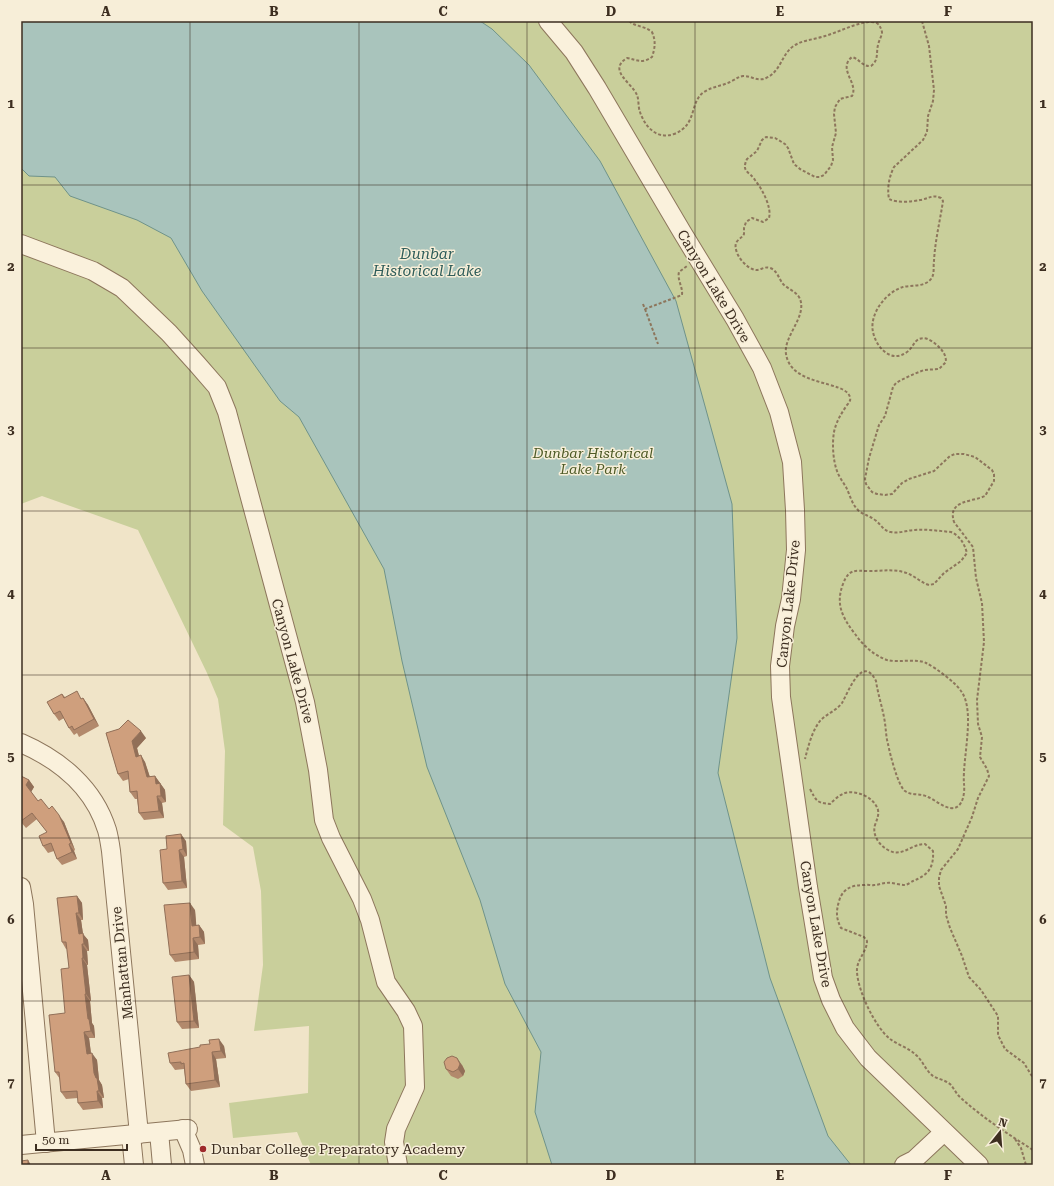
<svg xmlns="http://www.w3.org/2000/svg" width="1054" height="1186" font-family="'Roboto Serif',serif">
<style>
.park{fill:#c9cf9b}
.water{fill:#a9c4bc;stroke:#6f938a}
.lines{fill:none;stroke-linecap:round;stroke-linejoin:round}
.minor-casing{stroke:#8d765c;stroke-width:20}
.path{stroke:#8d765c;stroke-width:2;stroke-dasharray:3 2;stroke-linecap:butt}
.minor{stroke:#faf1dc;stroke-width:18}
.wall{fill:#b2896c}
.shaded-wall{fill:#916f58}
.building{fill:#cf9f7d;stroke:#916f58}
.grid{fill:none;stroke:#3d2e20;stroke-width:1;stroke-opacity:0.55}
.poi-dot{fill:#9e2a2b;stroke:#f7eed8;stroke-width:1.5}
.labels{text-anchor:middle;stroke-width:3;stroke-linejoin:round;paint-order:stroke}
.street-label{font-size:14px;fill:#3d2e20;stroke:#f7eed8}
.park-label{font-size:14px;font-style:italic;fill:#4d5a26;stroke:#f7eed8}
.poi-label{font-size:14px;fill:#3d2e20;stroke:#f7eed8;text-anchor:start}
.water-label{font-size:15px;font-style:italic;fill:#2f5d5a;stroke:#f7eed8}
.neatline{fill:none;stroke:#3d2e20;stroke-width:1.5}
.grid-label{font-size:13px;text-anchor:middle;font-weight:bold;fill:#3d2e20}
</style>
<rect width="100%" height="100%" fill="#f0e4c8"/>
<polygon class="park" points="21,21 1033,21 1033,1165 311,1165 297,1132 233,1138 229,1103 308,1093 309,1026 254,1031 263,965 261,891 253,847 223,825 225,751 218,699 207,673 138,530 42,496 21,504"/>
<polygon class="water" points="21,21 480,21 492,29 529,65 600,161 676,301 732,504 737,638 718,773 770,978 828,1136 851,1165 552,1165 535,1112 541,1052 505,984 480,900 427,767 402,661 384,569 299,417 280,401 202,291 171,238 137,220 70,196 55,177 29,176 21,168"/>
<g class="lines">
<defs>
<g id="minor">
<polyline points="548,21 574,52 597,88 682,232 735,319 762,368 779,412 792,462 795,510 796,550 791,599 785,626 780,666 781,697 808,887 823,978 831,1000 845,1028 868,1058 979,1165"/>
<polyline points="21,244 93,271 122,288 169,333 197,364 217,387 227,412 305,702 318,770 324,820 331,838 362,899 370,920 386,982 406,1011 413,1026 415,1087 396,1129 394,1142 398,1165"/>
<path d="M21 743C60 760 94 788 107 830 109 837 110 844 111 851L139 1134"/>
<polyline points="21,887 24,904 46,1143"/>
<polyline points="183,1129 192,1150 195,1165"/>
<polyline points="159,1132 162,1165"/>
<polyline points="131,1135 134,1165"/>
<polyline points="21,1145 188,1129"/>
<polyline points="904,1165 914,1160 944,1132"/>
</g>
</defs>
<use href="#minor" class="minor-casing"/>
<g class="path">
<path d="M629 21C636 27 645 26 652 32 656 41 655 48 652 57 642 64 637 60 627 58 607 70 632 83 637 95 639 100 638 107 640 112 645 127 657 140 674 134 698 125 689 102 704 92 713 86 723 86 732 81 736 79 738 77 743 76 752 76 758 82 766 78 780 72 781 57 791 48 800 40 813 40 825 36 839 32 853 24 868 22 871 22 874 22 877 23 880 26 881 28 882 32 882 36 879 40 878 45 876 53 879 60 871 66 862 67 860 59 852 57 837 69 859 83 852 96L840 99 835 107 834 114 836 133 832 147 833 160 831 166 824 175 820 177H815L800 169 794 164 788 148 785 144 775 138 766 137 762 140 757 151 747 159C741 172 749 171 755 180 762 189 772 207 769 218L763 222 752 218 746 222 744 228V234C742 238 738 239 736 243 733 253 746 269 756 270 761 270 765 266 770 268 777 270 779 279 783 284 788 289 795 291 799 297 809 315 783 336 786 354 791 387 845 380 850 397 851 400 849 403 847 405 841 414 836 422 834 432 832 444 833 460 837 471 839 477 843 482 846 487 850 495 852 505 859 511 864 515 870 516 875 520 881 524 883 531 891 532 899 534 907 530 915 530 927 529 939 531 951 532 960 536 964 543 967 553L961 561 944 573 934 584 929 585C922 583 917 578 911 575 898 568 884 571 869 571 855 571 849 568 843 584 835 605 843 618 855 634 863 645 873 655 887 660 899 663 916 658 926 663 936 668 955 682 961 691 976 711 962 759 964 784 965 793 963 810 950 808 943 807 935 800 928 797 921 793 912 796 905 791 898 786 890 754 888 744 886 737 886 730 885 723 883 709 878 695 876 681 862 653 848 693 842 703 836 711 826 714 820 721 812 731 808 747 805 759"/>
<path d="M922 21 929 46 934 90 933 101 928 116 927 132 923 140 894 167C889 177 887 188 889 199 896 203 912 202 920 200 928 199 933 194 941 198L943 201C940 221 935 241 934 261 933 267 935 274 931 279 925 287 912 285 903 287 886 292 869 314 873 332 876 347 891 364 907 352 912 349 914 341 919 339 927 336 933 342 938 346 943 351 946 355 946 362L939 369 924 370 914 374 901 380 896 383 893 387 885 416 879 425 869 458 865 479 866 484 872 492 877 494 885 495 892 494 902 483 909 479 934 471 950 456 955 454H964L975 457 992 470 994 474V481L985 496C972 502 947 500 954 522L973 547 976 578 982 603 984 642 977 700 978 724 982 737 980 757 987 769 989 776 978 798 972 817 958 849 941 870 939 878V886L946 906V915L950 928 962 956 969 977 981 990 998 1016V1035L1005 1049 1024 1063 1033 1078"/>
<path d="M643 304 645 309 682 295C683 287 677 280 679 272L687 266"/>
<polyline points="645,309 658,344"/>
<path d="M810 789C816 800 816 803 830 804 834 800 839 795 845 793 857 790 874 797 878 810 879 816 877 819 875 825 872 835 879 845 888 850 902 858 911 844 925 844L933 851C934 868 928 875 913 881 911 882 907 885 905 885 899 885 892 882 886 883 882 883 878 885 874 885 871 886 868 884 865 885 852 885 843 888 839 901 836 912 836 918 841 928L864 937 867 941C867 952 856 960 857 972 858 991 875 1027 890 1039 898 1045 909 1048 916 1055 923 1061 926 1071 933 1076 938 1079 945 1080 950 1084 954 1088 956 1094 961 1098 983 1118 1008 1134 1033 1150"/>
<polyline points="1015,1139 1021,1148 1026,1165"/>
</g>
<use href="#minor" class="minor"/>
</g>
<g class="wall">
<polygon points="62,694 65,697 82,699 83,698 88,705 99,726 79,737 77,733 74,735 69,728 64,718 59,721 54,714"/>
<polygon points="106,733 146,738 137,748 139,756 145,762 150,777 155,776 165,790 166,802 162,803 164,818 144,820 139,813 137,799 135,799 130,792 129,779 123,781 118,774"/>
<polygon points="21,776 29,780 34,787 31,792 38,801 64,822 75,850 74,851 77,859 62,865 57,859 54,851 48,853 43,846 47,832 37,819 26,828 21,822"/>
<polygon points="186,841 187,856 184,857 187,888 168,890 163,883 167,849"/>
<polygon points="77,896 82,903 83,920 81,920 83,934 88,940 89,951 87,951 88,965 87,965 91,1001 90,1001 92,1023 94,1026 95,1038 89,1038 91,1054 97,1060 99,1080 102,1085 104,1098 102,1098 103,1108 83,1110 78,1103 78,1098 66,1099 61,1092 60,1079 55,1072 65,1013 69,968 67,949 66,949 62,942"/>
<polygon points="195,910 196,926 199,925 204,932 205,944 198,945 199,959 175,962 170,955"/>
<polygon points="189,975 194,982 199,1028 182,1029 177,1022"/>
<polygon points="224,1046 226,1058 216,1059 220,1087 191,1091 186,1084 184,1069 175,1070 170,1063"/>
<polygon points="462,1065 465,1071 463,1076 458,1079 451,1076 446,1069"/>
</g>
<g class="shaded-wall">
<polygon points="83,698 88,705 99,726 94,719"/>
<polygon points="141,731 146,738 137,748 141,764 136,757 132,741"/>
<polygon points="141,755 145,762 152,784 147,777"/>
<polygon points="155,776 165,790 166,802 161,796 156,784"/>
<polygon points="29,780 34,787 31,792 26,785"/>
<polygon points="157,796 162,803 164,818 159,811"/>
<polygon points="59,815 64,822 75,850 71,843"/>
<polygon points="181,834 186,841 187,856 183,849"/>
<polygon points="69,844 74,851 77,859 72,852"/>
<polygon points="179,850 184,857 187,888 182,881"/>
<polygon points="77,896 82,903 83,920 79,913"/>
<polygon points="190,903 195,910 197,933 192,926"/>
<polygon points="76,913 81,920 83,934 88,940 89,951 84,944 79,934"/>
<polygon points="199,925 204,932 205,944 200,937"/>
<polygon points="193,938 198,945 199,959 194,952"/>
<polygon points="82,944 87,951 88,965 83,958"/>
<polygon points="82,958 87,965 91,1001 86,994"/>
<polygon points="189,975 194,982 199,1028 194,1021"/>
<polygon points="85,994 90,1001 92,1023 94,1026 95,1038 91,1031 88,1019"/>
<polygon points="84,1032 89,1038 92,1061 87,1054"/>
<polygon points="219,1039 224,1046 226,1058 221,1051"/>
<polygon points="212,1052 216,1059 220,1087 215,1080"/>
<polygon points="92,1053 97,1060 99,1080 102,1085 104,1098 99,1091 94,1073"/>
<polygon points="457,1058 462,1065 465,1071 463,1076 458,1069"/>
<polygon points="97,1091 102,1098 103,1108 98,1101"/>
<polygon points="28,1160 31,1165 28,1165"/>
</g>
<g class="building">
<polygon points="77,691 81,699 83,698 94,719 74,730 72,726 69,728 60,711 54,714 47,702 62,694 64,698"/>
<polygon points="128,720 141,731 132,741 136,757 141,755 147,777 155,776 156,784 160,783 161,796 157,796 159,811 139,813 137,791 130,792 128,771 118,774 106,733 119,729"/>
<polygon points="21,776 29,780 26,785 38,801 41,799 49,809 52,806 59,815 71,843 69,844 72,852 57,859 51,843 43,846 39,836 47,832 32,813 21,821"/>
<polygon points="181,834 183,849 179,850 182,881 163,883 160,850 167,849 166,836"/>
<polygon points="77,896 79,913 76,913 79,934 83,933 84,944 82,944 83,958 82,958 86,994 85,994 88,1019 89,1019 91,1031 84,1032 87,1054 92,1053 94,1073 96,1078 97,1078 99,1091 97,1091 98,1101 78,1103 77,1091 61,1092 59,1072 55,1072 49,1015 65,1013 61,969 69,968 66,942 62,942 57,898"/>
<polygon points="190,903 192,926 199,925 200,937 193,938 194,952 170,955 164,905"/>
<polygon points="189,975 194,1021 177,1022 172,977"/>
<polygon points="219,1039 221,1051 212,1052 215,1080 186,1084 184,1063 181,1064 181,1062 170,1063 168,1053 200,1047 200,1045 210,1044 209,1040"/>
<polygon points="452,1056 457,1058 460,1064 458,1069 453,1072 446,1069 444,1062 447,1058"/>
<polygon points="28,1160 28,1165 21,1165 21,1161"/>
</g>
<path class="grid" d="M190 21V1165M359 21V1165M527 21V1165M695 21V1165M864 21V1165M21 185H1033M21 348H1033M21 511H1033M21 675H1033M21 838H1033M21 1001H1033"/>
<circle class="poi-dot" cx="203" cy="1149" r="4"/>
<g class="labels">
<g class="street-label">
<text transform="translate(714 286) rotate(59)" y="5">Canyon Lake Drive</text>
<text transform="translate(788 604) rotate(-84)" y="5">Canyon Lake Drive</text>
<text transform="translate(293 661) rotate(75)" y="5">Canyon Lake Drive</text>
<text transform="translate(816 924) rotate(80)" y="5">Canyon Lake Drive</text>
<text transform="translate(122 963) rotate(-96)" y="5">Manhattan Drive</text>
</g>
<g class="park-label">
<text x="593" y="458">Dunbar Historical<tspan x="593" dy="16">Lake Park</tspan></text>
</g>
<g class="poi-label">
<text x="211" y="1154">Dunbar College Preparatory Academy</text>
</g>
<g class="water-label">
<text x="427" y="259">Dunbar<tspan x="427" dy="17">Historical Lake</tspan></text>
</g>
</g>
<rect width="1054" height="1186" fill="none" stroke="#f7eed8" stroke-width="44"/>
<g transform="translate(1000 1132) rotate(17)" stroke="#f7eed8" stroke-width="3" paint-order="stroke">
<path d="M0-3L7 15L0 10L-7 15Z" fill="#3d2e20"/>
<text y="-6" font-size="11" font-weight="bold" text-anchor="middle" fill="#3d2e20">N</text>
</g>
<path d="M36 1144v6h91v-6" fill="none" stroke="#3d2e20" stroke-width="2"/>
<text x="42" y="1144" font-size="12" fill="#3d2e20" stroke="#f7eed8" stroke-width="3" paint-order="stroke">50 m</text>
<rect x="22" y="22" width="1010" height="1142" class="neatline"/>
<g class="grid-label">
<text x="106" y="16">A</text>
<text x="274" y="16">B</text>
<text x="443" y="16">C</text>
<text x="611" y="16">D</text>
<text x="780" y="16">E</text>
<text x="948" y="16">F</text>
<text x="11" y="108">1</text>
<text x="1043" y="108">1</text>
<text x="11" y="271">2</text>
<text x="1043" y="271">2</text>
<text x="11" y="434">3</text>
<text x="1043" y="434">3</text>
<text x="11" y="598">4</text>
<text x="1043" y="598">4</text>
<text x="11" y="761">5</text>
<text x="1043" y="761">5</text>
<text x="11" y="924">6</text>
<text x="1043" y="924">6</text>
<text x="11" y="1087">7</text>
<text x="1043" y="1087">7</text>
<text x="106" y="1180">A</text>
<text x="274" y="1180">B</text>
<text x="443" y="1180">C</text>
<text x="611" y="1180">D</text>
<text x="780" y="1180">E</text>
<text x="948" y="1180">F</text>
</g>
</svg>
